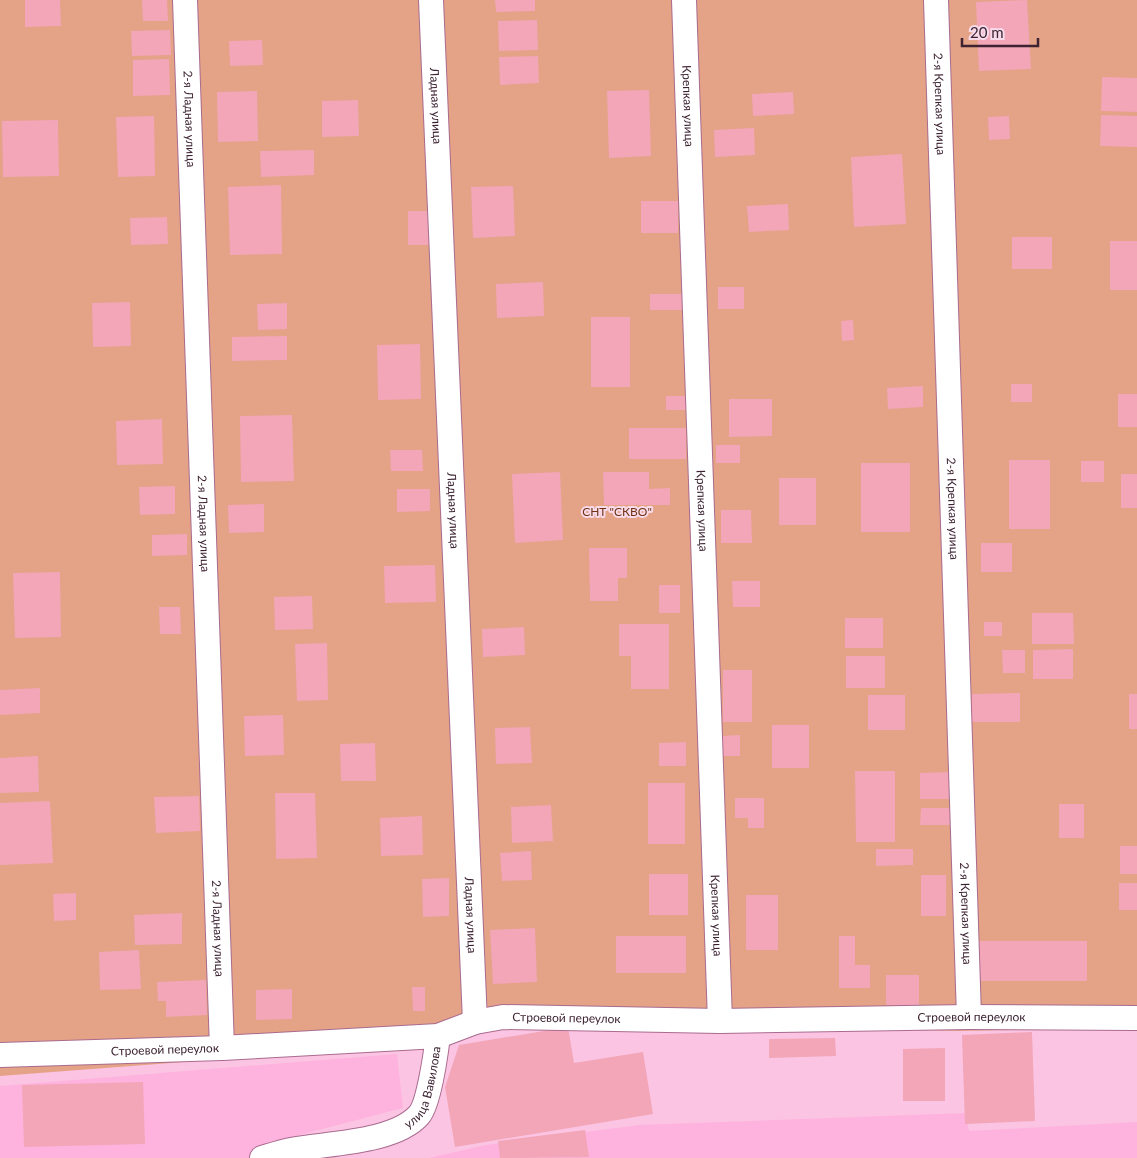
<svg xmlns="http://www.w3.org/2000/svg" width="1137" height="1158" font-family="Lato,sans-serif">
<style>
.built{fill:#feb3de}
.green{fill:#e4a286}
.building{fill:#f2a6b8}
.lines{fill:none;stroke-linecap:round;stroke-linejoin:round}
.minor-casing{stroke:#a96b8f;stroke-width:26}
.minor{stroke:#fff;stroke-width:24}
.labels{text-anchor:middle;stroke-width:4;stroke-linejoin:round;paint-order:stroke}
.street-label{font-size:12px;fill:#3d2332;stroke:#f8dbea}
.park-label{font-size:12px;fill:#713314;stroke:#f8dbea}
</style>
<rect width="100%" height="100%" fill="#fcc4e3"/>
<g class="built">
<polygon points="397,1054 403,1108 288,1138 294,1158 0,1158 0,1086"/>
<polygon points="965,1113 969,1131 1137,1122 1137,1158 429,1158 486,1145 639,1125"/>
</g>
<polygon class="green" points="0,0 1137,0 1137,1028 958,1031 501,1021 431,1043 0,1076"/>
<g class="building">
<polygon points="25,0 60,0 61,26 25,27"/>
<polygon points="142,0 167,0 168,21 143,21"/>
<polygon points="495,0 535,0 535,11 496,12"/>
<polygon points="1027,0 1031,69 979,71 976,2"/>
<polygon points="537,20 538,50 499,51 498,21"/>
<polygon points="170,30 171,55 132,56 131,31"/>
<polygon points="262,40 263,65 230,66 229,41"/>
<polygon points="538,56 539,83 500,85 499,57"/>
<polygon points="169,59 170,95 133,96 133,60"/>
<polygon points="1102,77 1137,78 1137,112 1101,111"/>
<polygon points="649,90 651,156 609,158 607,91"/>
<polygon points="257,91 258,141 218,142 217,92"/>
<polygon points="793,92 794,114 753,116 752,94"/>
<polygon points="358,100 359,136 322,137 322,101"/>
<polygon points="1101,115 1137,116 1137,147 1100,146"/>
<polygon points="154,116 155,176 118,177 116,117"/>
<polygon points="1009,116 1010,139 989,140 988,117"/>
<polygon points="58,120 59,176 3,177 2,121"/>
<polygon points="754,128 755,155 715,157 714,130"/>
<polygon points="314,150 314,175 261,177 260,151"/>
<polygon points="902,154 906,224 854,227 851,157"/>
<polygon points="281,185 282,254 230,255 228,187"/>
<polygon points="513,186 515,236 473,238 471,187"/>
<rect x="641" y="201" width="37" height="32"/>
<polygon points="788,204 789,230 749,232 747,206"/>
<polygon points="408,211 430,211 431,245 408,245"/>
<polygon points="167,217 168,244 131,245 130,218"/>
<rect x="1012" y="237" width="40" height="32"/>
<rect x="1110" y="241" width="27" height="49"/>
<polygon points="543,282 544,316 497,318 496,284"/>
<rect x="718" y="287" width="26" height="22"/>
<rect x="650" y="294" width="37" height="16"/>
<polygon points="130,302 131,346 93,347 92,303"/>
<polygon points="287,303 287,329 258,330 257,304"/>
<rect x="591" y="317" width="39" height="70"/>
<polygon points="853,320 854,340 842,341 841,321"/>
<polygon points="287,336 287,360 232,361 232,337"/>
<polygon points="420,344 421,399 378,400 377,345"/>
<rect x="1011" y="384" width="21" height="18"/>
<polygon points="923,386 923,407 888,409 887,388"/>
<rect x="1118" y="394" width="19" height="33"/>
<rect x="666" y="396" width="23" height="14"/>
<polygon points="729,399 772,399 772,436 729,437"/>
<polygon points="292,415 294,481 241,482 240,416"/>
<polygon points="162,419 163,464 117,465 116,421"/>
<rect x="629" y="428" width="57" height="31"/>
<rect x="716" y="445" width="24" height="18"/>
<polygon points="390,450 422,450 423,471 391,471"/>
<rect x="1009" y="460" width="41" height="69"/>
<rect x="1081" y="461" width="23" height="21"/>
<rect x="861" y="463" width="49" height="69"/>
<polygon points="560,472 563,540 515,543 512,474"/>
<polygon points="603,472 649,472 649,489 670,488 670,505 604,505"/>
<rect x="1121" y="474" width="16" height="34"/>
<rect x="779" y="478" width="37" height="47"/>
<polygon points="175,486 175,514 140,515 139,487"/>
<polygon points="397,489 430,489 430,511 397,512"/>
<polygon points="264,504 264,532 229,533 228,505"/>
<polygon points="721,510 751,510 752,543 721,543"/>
<polygon points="187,534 187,555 152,556 152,535"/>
<rect x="981" y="543" width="31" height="29"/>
<polygon points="589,548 627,548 627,578 618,578 618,601 590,601"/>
<polygon points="435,565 436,602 385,603 384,566"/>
<polygon points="60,572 61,637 15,638 13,573"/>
<polygon points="732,581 760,581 760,607 733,607"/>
<rect x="659" y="585" width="21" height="28"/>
<polygon points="312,596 313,629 275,630 274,597"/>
<polygon points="159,607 180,607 181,634 160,634"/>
<polygon points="1032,613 1073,613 1074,644 1032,644"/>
<rect x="845" y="618" width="38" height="30"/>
<rect x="984" y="622" width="18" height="14"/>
<polygon points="619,624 669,624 669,689 631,689 631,656 619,656"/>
<polygon points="524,627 525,655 483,657 482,629"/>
<polygon points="327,643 328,700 297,701 295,644"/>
<polygon points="1073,649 1073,679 1033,679 1033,650"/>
<polygon points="1002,650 1025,650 1025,673 1003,673"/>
<rect x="846" y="656" width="39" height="32"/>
<rect x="723" y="670" width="29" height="52"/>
<polygon points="40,688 40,713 0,715 0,690"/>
<polygon points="1020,693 1020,722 972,722 972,694"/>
<rect x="1129" y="694" width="8" height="35"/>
<rect x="868" y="695" width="37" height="35"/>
<polygon points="283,715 284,755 245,756 244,716"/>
<rect x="772" y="725" width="37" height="43"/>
<polygon points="530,727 532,763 496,764 495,728"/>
<polygon points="740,735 740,756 721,756 721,736"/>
<polygon points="686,742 686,766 659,766 659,743"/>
<polygon points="375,743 376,781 341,781 340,744"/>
<polygon points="38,756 39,792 0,793 0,758"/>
<polygon points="855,771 895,771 895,842 856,842"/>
<polygon points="951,772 951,799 920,799 920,773"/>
<rect x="648" y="783" width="37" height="61"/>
<polygon points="275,793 315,793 317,858 276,859"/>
<polygon points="199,796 200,831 156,833 154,797"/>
<polygon points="735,798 764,798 764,828 748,828 748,818 735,818"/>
<polygon points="50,801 53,863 0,865 0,803"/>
<rect x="1059" y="804" width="25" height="34"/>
<polygon points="551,805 553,841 512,843 511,807"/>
<polygon points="921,808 951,808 951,825 920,825"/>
<polygon points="422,816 423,855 381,856 380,818"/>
<rect x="1120" y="846" width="17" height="28"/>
<polygon points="876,849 913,849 913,865 876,866"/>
<polygon points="531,851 532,880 502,881 500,853"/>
<rect x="649" y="874" width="39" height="41"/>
<rect x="921" y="875" width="25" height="41"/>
<polygon points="449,878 449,916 423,917 422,879"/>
<rect x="1119" y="883" width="18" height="27"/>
<polygon points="76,893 76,920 54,921 53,894"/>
<rect x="746" y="895" width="32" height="55"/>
<polygon points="182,913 182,944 135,945 134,915"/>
<polygon points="535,928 537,982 493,984 490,930"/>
<rect x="616" y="936" width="70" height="37"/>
<polygon points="839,936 855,936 855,965 870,965 870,988 839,988"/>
<rect x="979" y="941" width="108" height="40"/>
<polygon points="139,950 141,989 100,990 99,952"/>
<rect x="886" y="975" width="33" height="30"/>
<polygon points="206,980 207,1015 166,1017 166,1001 158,1001 157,982"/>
<polygon points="412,987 425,987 425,1011 413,1011"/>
<polygon points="292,989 292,1019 256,1020 256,990"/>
<polygon points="568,1027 574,1063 643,1052 653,1114 455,1147 445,1087 459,1045"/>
<polygon points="1032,1032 1035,1121 965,1124 962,1035"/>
<polygon points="835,1038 836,1056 769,1058 769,1039"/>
<polygon points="945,1048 945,1101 903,1101 903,1049"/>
<polygon points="143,1082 145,1144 24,1147 22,1085"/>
<polygon points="585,1130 589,1157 500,1158 498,1141"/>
</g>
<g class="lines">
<defs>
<g id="minor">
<path id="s1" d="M185 0 222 1048"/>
<path id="s2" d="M431 0 475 1022"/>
<path id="s3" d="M684 0 720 1021"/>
<path id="s4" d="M936 0 969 1017"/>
<path id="s5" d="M0 1055 222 1048 438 1036 475 1022 503 1017 720 1021 969 1017 1137 1018"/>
<path id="s6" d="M262 1158C272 1155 281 1152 291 1150 327 1143 394 1143 419 1115 429 1104 436 1052 438 1036"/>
</g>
</defs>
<use href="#minor" class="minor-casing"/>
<use href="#minor" class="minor"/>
</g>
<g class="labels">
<g class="street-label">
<text dy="4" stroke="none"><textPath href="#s4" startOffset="104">2-я Крепкая улица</textPath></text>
<text dy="4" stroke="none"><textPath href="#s3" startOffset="106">Крепкая улица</textPath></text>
<text dy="4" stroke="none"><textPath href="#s2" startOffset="106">Ладная улица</textPath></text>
<text dy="4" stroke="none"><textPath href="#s1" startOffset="119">2-я Ладная улица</textPath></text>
<text dy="4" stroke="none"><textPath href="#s4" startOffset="509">2-я Крепкая улица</textPath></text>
<text dy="4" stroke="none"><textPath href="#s2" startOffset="511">Ладная улица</textPath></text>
<text dy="4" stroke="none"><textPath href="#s3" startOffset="511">Крепкая улица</textPath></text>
<text dy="4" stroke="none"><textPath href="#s1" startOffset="524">2-я Ладная улица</textPath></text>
<text dy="4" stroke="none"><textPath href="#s4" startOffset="914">2-я Крепкая улица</textPath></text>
<text dy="4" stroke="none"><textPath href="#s3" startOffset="916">Крепкая улица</textPath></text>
<text dy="4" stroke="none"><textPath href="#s2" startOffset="916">Ладная улица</textPath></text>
<text dy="4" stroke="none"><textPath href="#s1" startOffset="929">2-я Ладная улица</textPath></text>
<text dy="4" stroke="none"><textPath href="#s5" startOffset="570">Строевой переулок</textPath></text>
<text dy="4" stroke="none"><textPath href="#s5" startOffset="975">Строевой переулок</textPath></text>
<text dy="4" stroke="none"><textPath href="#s5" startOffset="165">Строевой переулок</textPath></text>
<text dy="4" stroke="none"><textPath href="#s6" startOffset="192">улица Вавилова</textPath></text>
</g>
<g class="park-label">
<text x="617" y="516">СНТ "СКВО"</text>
</g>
</g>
<path d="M962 38v8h76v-8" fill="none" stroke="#3d2332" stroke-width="2.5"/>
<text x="970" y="38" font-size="15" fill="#3d2332" stroke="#f8dbea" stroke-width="4" paint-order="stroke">20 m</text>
</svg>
